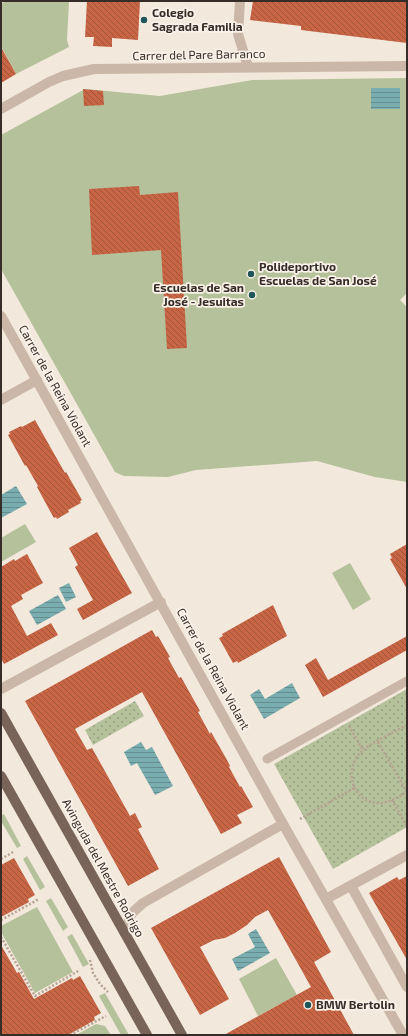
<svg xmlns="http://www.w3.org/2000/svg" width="408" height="1036" font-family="'Exo 2',sans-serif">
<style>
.green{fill:#b5c19b}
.park{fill:url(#park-dots)}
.water{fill:url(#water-rules)}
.building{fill:url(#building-back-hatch)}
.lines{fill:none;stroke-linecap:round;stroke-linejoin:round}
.path{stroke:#b6a192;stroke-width:2.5;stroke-dasharray:2 2;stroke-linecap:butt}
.pedestrian{stroke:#cab7a7;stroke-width:9}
.minor{stroke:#cab7a7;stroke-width:10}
.primary{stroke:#796459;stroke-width:10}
.poi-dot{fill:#1d5559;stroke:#faf2e8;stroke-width:1.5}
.labels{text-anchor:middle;stroke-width:3.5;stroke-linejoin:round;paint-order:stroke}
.poi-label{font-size:12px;font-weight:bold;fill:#372d28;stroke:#faf2e8;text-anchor:start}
.street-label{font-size:12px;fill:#372d28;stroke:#faf2e8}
</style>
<defs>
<pattern id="park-dots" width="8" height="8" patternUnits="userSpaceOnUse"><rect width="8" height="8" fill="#b5c19b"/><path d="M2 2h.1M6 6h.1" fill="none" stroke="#949d7e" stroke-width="1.8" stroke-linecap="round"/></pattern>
<pattern id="water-rules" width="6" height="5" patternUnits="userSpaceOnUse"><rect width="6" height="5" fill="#7aadaf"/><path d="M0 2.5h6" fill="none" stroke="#658d8e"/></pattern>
<pattern id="building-back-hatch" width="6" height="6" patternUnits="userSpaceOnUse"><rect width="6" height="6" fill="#c76545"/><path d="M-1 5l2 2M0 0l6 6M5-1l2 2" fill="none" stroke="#a2543a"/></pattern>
</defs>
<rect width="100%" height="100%" fill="#f2e8dc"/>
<g class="green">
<polygon points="6,1 69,1 67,40 69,47 16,74 1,46 1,4"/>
<polygon points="407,78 407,293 400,300 407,307 407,482 375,477 317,461 196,470 168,477 124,476 115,472 1,269 1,135 85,89 160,96 252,80"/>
<polygon points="25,524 36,542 1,562 1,538"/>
<polygon points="350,563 371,599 353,610 332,573"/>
<polygon points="4,814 21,846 17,848 1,821 1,816"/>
<polygon points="27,856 45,887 40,890 23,859"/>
<polygon points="51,898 68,927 63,931 46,901"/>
<polygon points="37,907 73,972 35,993 1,932 1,926"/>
<polygon points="72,934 89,964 83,967 67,937"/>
<polygon points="276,958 297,995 258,1016 239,979"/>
<polygon points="105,993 129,1035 121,1035 99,996"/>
<polygon points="96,1024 105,1026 111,1035 76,1035"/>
</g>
<g class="park">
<polygon points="407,689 407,827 333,869 274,764"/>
<polygon points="135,701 144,716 93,745 85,730"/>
</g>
<g class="water">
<rect x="371" y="88" width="29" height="21"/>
<polygon points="16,486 27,504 1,518 1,495"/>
<polygon points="69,583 76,597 66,602 59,588"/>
<polygon points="58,595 66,609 37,625 29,611"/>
<polygon points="292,683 300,698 264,719 250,695 259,689 265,699"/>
<polygon points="141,742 146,750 152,747 173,786 155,795 137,763 131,766 124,752"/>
<polygon points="256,929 270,953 238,971 232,959 255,947 248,934"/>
</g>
<g class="building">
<polygon points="87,1 140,1 138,40 112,38 112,47 93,46 94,37 85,37"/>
<polygon points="253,1 407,1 407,43 301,30 301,26 250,20"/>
<polygon points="1,47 16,74 1,83"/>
<polygon points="83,89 103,91 104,105 84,106"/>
<polygon points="139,186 140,195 178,192 187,348 167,349 161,250 92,255 89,189"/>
<polygon points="35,420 65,473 66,472 82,500 80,501 81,503 68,510 69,512 57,519 56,517 54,518 50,511 37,487 38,486 26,465 25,466 8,435 10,434 9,432 21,426 22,427"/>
<polygon points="97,532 132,593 83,620 77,609 93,600 75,567 78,565 69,548"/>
<polygon points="407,544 407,589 390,559 392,558 390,554"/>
<polygon points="27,554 43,583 21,595 23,599 11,606 27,636 51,623 58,635 4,664 1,658 1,567 14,559 15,561"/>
<polygon points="273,605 287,636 238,663 237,661 233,663 219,638 223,636 222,634"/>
<polygon points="152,630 156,637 158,636 170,657 168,658 179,678 181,677 200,711 198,712 210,734 211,732 227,760 230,766 229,767 240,787 241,786 253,807 237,815 242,823 221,834 142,692 75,729 87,750 92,748 130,816 135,813 142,827 138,829 159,869 128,886 25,701"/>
<polygon points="407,636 407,650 323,697 305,665 316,658 328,680"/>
<polygon points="279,857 331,952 314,962 354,1035 224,1035 311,987 268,910 255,917 247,925 235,933 225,938 214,940 200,947 229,999 200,1015 151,928"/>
<polygon points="14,858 35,895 28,899 29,902 1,917 1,865"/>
<polygon points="407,876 407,960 369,893 397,877 399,880"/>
<polygon points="1,945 17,973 19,972 34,999 72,978 73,980 80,976 101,1013 94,1017 95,1020 68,1035 1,1035"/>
</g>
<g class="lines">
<g class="path">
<path d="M407 725C395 732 367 744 359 754 344 772 353 802 378 803 389 803 398 797 407 792"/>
<polyline points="349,726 363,750"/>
<polyline points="378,742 407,792"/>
<polyline points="392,800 407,827"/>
<polyline points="300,819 354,788"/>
<polyline points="1,859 13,852"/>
<polyline points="1,920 39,899"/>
<polyline points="1,937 35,996 80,970"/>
<polyline points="90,960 93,973 100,984 108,992"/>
<polyline points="70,1035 106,1016"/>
</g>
<polyline class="pedestrian" points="267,759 407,681"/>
<g class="minor">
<polyline points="240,1 238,34 248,67"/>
<polyline points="1,109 49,82 63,76 94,69 407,66"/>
<polyline points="1,316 283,824 403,1035"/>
<polyline points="1,400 37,380"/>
<polyline points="1,689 161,602"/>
<polyline points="351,886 407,987"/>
<polyline points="326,899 407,855"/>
<polyline points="124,932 132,913 143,903 283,824"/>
</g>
<g class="primary">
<polyline points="1,713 182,1035"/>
<polyline points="1,776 147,1035"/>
</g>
</g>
<g class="poi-dot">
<circle cx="144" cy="20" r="4"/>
<circle cx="251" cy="274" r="4"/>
<circle cx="252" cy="295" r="4"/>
<circle cx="308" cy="1005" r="4"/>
</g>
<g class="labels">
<g class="poi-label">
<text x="152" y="17">Colegio<tspan x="152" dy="14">Sagrada Familia</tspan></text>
<text x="259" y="271">Polideportivo<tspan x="259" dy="14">Escuelas de San José</tspan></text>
<text x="244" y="292" text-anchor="end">Escuelas de San<tspan x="244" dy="14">José - Jesuitas</tspan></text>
<text x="316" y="1009">BMW Bertolin</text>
</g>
<g class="street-label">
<text transform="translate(199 55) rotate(-1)" y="4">Carrer del Pare Barranco</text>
<text transform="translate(55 386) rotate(61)" y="4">Carrer de la Reina Violant</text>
<text transform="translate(213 669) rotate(61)" y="4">Carrer de la Reina Violant</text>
<text transform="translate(103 868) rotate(61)" y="4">Avinguda del Mestre Rodrigo</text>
</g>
</g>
<rect width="408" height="1036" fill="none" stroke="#372d28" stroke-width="4"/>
</svg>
